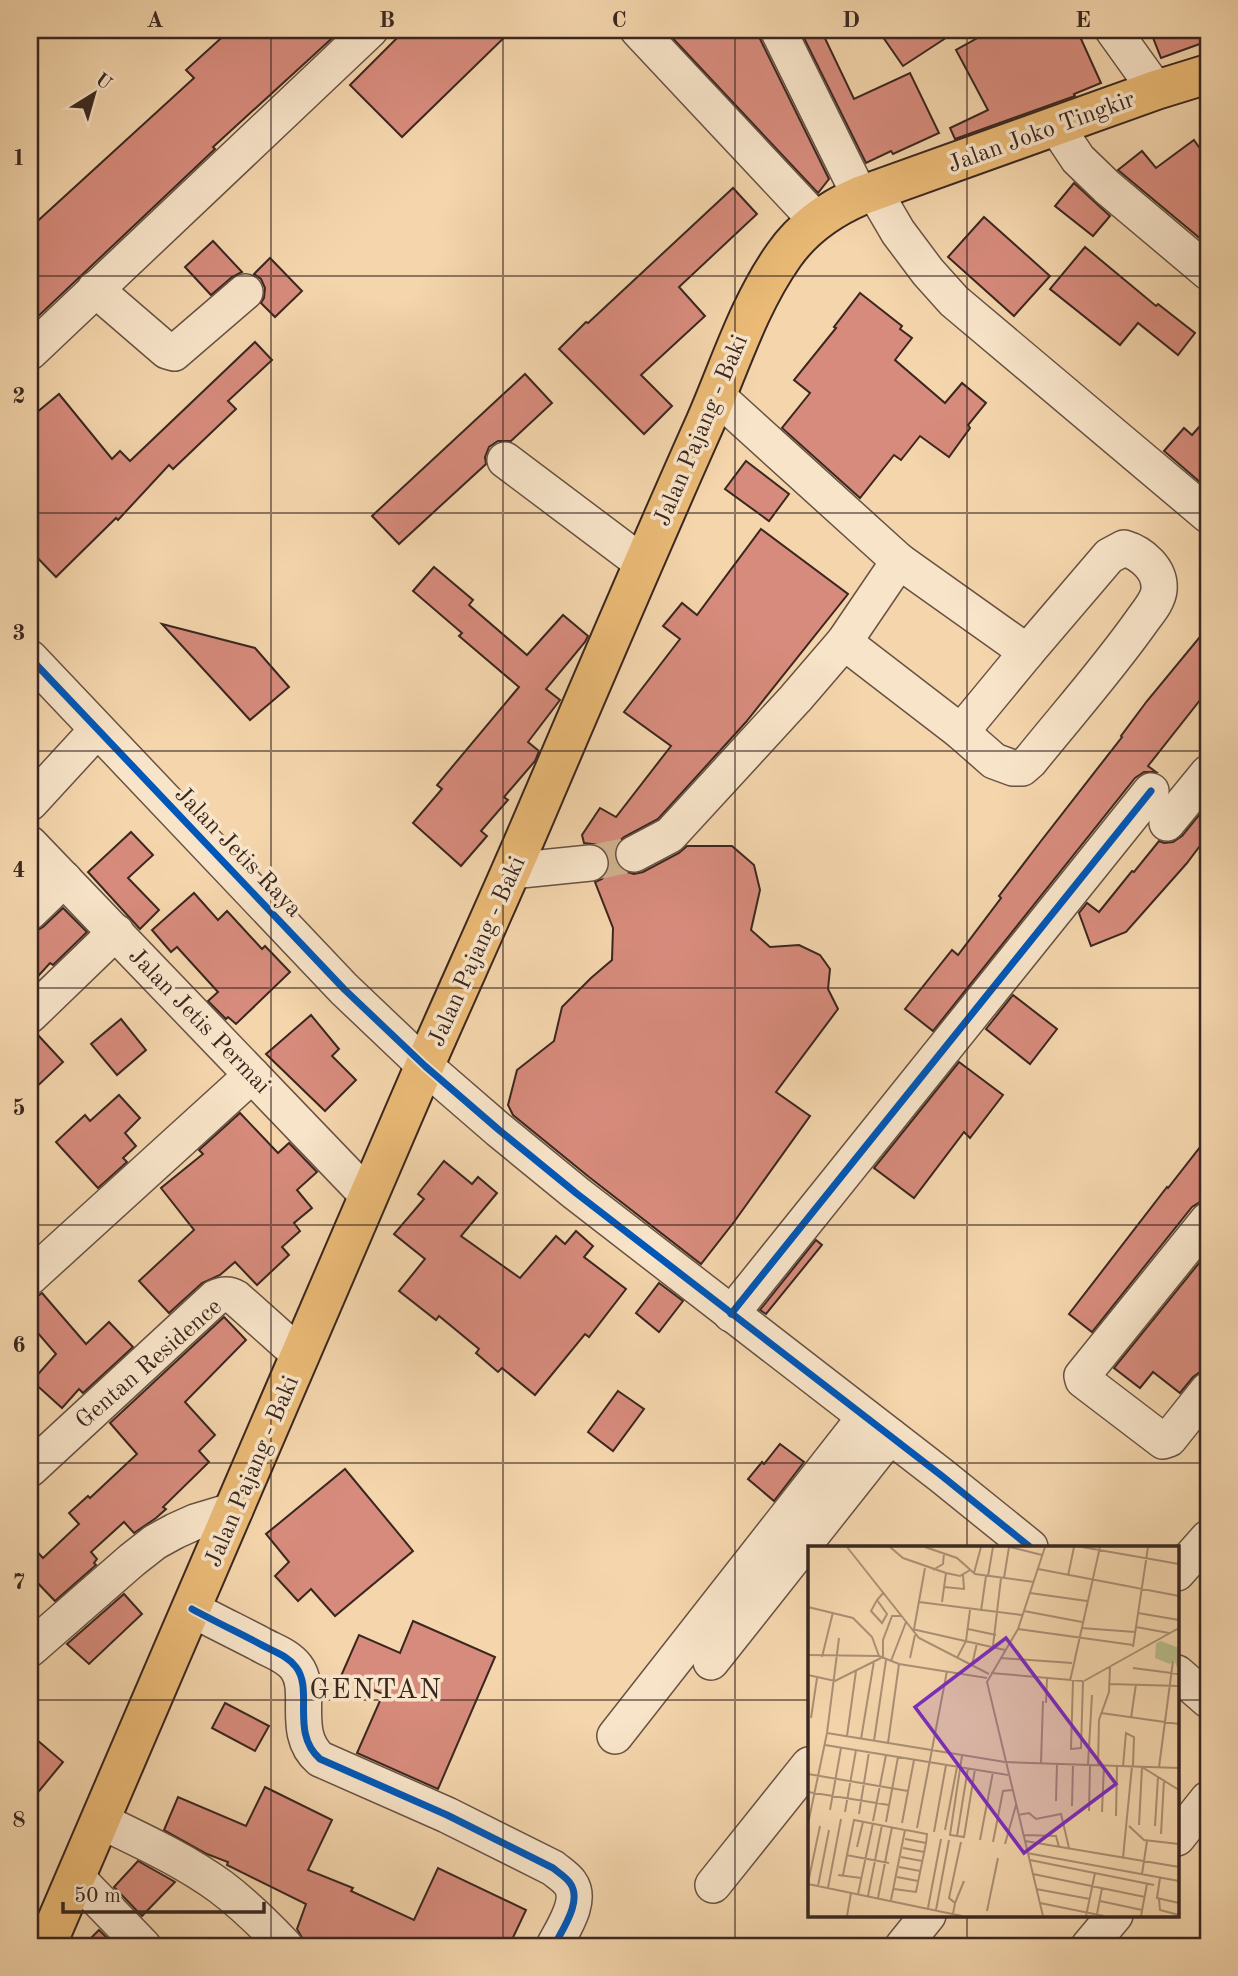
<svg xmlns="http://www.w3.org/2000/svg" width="1238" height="1976" font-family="'Old Standard TT',serif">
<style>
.building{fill:#d78b7c;stroke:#3a2720;stroke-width:2}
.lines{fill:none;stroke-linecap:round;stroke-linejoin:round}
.minor-tunnel{stroke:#cfb290;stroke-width:35;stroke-dasharray:35 18;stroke-linecap:butt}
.minor-casing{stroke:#685243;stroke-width:38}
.major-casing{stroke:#3a2720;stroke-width:42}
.minor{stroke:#f8e4c9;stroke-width:35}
.major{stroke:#eaba76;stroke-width:38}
.cycleway-casing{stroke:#f8e4c9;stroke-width:11}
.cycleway{stroke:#0057b8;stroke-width:7}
.grid{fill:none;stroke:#3a2720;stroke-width:2;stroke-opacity:0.55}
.labels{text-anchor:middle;stroke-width:7;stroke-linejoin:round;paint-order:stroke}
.street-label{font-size:24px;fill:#3a2720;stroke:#f8e4c9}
.quarter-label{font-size:28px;letter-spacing:2px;fill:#3a2720;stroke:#f8e4c9}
.inset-road{fill:none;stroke:#aa8f74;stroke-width:2}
.view{fill:#7b2cbf;fill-opacity:0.15;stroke:#7b2cbf;stroke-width:3.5}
.inset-edge{fill:none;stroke:#3a2720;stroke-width:3.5}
.neatline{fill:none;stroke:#3a2720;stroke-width:2.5}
.grid-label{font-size:23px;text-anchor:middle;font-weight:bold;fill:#3a2720}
</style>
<rect width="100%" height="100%" fill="#f4d5ac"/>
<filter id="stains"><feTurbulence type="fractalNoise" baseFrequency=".00286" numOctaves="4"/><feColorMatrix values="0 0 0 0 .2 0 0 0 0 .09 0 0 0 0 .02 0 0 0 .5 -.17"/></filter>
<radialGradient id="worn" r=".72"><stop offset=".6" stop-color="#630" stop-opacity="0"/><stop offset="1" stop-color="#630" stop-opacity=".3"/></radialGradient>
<g class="building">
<polygon points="230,30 341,30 213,147 215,149 30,324 30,228 194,78 186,70"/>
<polygon points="405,30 512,30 402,137 350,85"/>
<polygon points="665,30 758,30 760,39 829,179 818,193"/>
<polygon points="800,30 821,30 854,99 910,73 939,133 893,154 891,151 866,163"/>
<polygon points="878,30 958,30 903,66"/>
<polygon points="992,30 1077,30 1101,83 1074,94 1075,96 955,139 950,128 988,110 956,50"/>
<polygon points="1150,30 1208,30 1208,41 1161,58"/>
<polygon points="1194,140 1208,160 1208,245 1118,170 1142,151 1156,168"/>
<polygon points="1074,183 1110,216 1093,236 1055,206"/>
<polygon points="733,188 757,214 679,287 705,316 641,375 672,406 644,434 559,349 586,322 588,323"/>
<polygon points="984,217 1050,276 1014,316 948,257"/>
<polygon points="213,241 242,272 232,277 211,295 185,267"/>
<polygon points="1085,247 1156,306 1158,304 1195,333 1178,355 1138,323 1120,345 1050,289"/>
<polygon points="270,258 302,291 275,317 261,303 264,298 265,288 261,279 254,274"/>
<polygon points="860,293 902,326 900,329 912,338 895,360 945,403 962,383 986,403 968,425 970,428 949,457 920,436 901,460 894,455 860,498 782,428 810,393 794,380 836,328 834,327"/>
<polygon points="255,342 272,360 228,401 236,409 173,469 169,465 118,520 116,518 56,577 30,550 30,418 59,394 112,459 120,451 130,461"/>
<polygon points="525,374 552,403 511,441 498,441 489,447 485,457 486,464 399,544 372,516"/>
<polygon points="1208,417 1208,489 1164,451 1184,428 1192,435"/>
<polygon points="746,461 789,494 769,521 725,489"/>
<polygon points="761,529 848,594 746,722 658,819 624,837 617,843 614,853 617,864 624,871 634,874 643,872 679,853 687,846 732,846 754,865 760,890 751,930 770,947 799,945 820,955 830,969 828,989 838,1009 776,1092 810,1116 734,1222 701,1264 589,1177 513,1115 508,1105 517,1070 554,1041 562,1007 591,978 612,960 613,928 595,882 602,879 608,872 610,860 607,852 599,845 584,843 582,835 600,808 616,817 671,746 624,712 680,639 663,626 682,603 697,615"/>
<polygon points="434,567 473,600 469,605 527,655 563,615 588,636 585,642 546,689 560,700 528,742 539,751 535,761 504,797 508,800 481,831 487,836 461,866 413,823 442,789 437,785 519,687 459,636 462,633 413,591"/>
<polygon points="162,624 255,648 289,687 250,720"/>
<polygon points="1208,627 1208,690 1148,766 1156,772 1144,772 1135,778 933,1031 905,1009 952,950 958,955 1001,898 999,896 1041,841 1122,737 1121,736 1147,701"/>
<polygon points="1208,804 1208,835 1187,863 1126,932 1091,946 1079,913 1087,903 1099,912 1132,871 1134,872 1159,841 1164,843 1173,842 1182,836"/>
<polygon points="131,832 153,855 128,878 159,910 140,929 88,872"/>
<polygon points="194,893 218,920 227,911 262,949 265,946 290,972 236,1024 228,1017 226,1019 208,1001 218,992 177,947 171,952 152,930"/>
<polygon points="63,908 87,932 53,965 50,963 30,985 30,932 36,931 43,927"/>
<polygon points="1013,995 1057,1029 1030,1064 986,1029"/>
<polygon points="311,1015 339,1049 332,1056 356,1080 325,1111 266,1054"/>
<polygon points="121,1019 146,1050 117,1075 91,1044"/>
<polygon points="37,1034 63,1062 30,1093 30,1035"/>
<polygon points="959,1062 1003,1095 970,1138 964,1132 914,1198 874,1168"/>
<polygon points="119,1095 140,1118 125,1133 136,1146 123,1158 127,1162 98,1188 56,1142 85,1115 90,1121"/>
<polygon points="240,1113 278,1153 289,1143 317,1172 297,1190 312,1208 294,1223 300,1231 282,1247 289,1255 257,1285 235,1262 220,1275 202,1283 169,1313 139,1281 194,1230 161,1188 203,1154 199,1150"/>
<polygon points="1208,1137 1208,1200 1200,1202 1192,1207 1092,1332 1069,1314 1167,1187 1168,1188"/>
<polygon points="444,1161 472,1184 478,1177 497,1193 461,1236 520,1278 556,1236 565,1244 576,1231 593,1246 584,1257 626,1289 589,1337 585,1334 535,1395 502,1368 498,1372 476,1353 479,1349 439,1316 436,1320 399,1291 425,1259 394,1234 424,1199 418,1194"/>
<polygon points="816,1240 822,1245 766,1314 760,1310"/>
<polygon points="1208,1252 1208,1370 1200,1372 1193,1377 1180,1393 1153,1372 1140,1388 1114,1368"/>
<polygon points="659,1283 683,1301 659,1332 636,1313"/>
<polygon points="42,1293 86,1344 109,1322 133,1347 83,1393 79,1389 62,1408 32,1381 56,1354 30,1324 30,1302"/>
<polygon points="224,1317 246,1340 185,1402 215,1435 199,1451 209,1462 163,1507 166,1509 156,1518 134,1533 124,1522 91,1552 97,1559 94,1563 96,1565 55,1601 30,1575 30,1544 43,1558 79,1524 69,1513 88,1496 90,1498 137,1454 110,1423"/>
<polygon points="618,1391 644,1409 613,1451 588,1432"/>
<polygon points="780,1444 804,1462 774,1501 748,1479 762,1462 764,1464"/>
<polygon points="345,1469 413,1551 335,1616 311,1589 298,1601 275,1576 289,1562 266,1534"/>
<polygon points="124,1594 142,1614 89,1664 67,1644"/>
<polygon points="413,1621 495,1657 438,1789 357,1753 383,1694 341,1676 359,1635 400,1653"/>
<polygon points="225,1703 269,1726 255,1751 212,1728"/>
<polygon points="30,1734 63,1762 30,1802"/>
<polygon points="265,1787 332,1820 308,1870 353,1888 351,1891 414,1920 438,1868 526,1910 509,1946 305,1946 304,1941 297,1929 306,1904 227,1865 228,1862 207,1854 164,1830 178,1797 246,1826"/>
<polygon points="138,1861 175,1882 142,1916 114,1887"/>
<polygon points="99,1930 114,1945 83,1946"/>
</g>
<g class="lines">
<polyline class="minor-tunnel" points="590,863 634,854"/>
<defs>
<g id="minor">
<polyline points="638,30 817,221"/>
<polyline points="778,30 860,196"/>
<polyline points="1113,30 1156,90"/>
<polyline points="1056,126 1078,159 1107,187 1208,272"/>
<polyline points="874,191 898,232 928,272 954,301 1208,515"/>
<polyline points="95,289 167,351 174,353 245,292"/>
<polyline points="30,352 370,30"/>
<polyline points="505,460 642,563"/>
<path d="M844 642 961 732 994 761 1013 768H1022L1030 761C1067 715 1107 670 1141 622 1148 612 1158 601 1159 590 1161 569 1141 553 1124 548L1109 556 1027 652 899 561"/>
<polyline points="30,658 344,989 425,1066 499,1130 576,1193 942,1476 1030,1547"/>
<polyline points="961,732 1027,652"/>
<polyline points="30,803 97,730"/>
<polyline points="1167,823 1208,773"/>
<polyline points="30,844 369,1197"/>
<polyline points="634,854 670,835 795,699 844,642 899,561 717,396"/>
<polyline points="511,871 590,863"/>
<polyline points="30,912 64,879"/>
<polyline points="30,1015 116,932"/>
<polyline points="1208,1220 1082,1376 1083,1380 1163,1441 1169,1439 1208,1390"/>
<polyline points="30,1277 252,1075"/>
<polyline points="731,1314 1151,791"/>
<path d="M30 1469 215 1298C223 1294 229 1294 236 1298L301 1356"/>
<polyline points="1177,1573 1208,1538"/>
<path d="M192 1609C214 1621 237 1632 260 1644 272 1651 287 1655 296 1667 314 1690 290 1733 320 1759L447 1815 553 1868C559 1873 566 1877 570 1883 583 1901 562 1930 554 1946"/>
<polyline points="30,1649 132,1560 155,1542 175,1531 195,1522 235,1510"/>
<polyline points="711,1662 890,1436"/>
<polyline points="1177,1673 1208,1700"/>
<polyline points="615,1736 865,1417"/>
<path d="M101 1821C142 1841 184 1860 221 1887 245 1905 265 1925 285 1946"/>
<polyline points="1177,1838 1208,1799"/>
<polyline points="77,1878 143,1946"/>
<polyline points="713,1885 809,1765"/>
<polyline points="903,1946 928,1915"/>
<polyline points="1089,1946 1115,1915"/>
</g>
<path id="major" d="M46 1946C172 1653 297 1360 424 1067 463 978 504 889 542 799 596 673 649 548 705 423 730 366 748 306 784 255 803 228 830 209 860 196L1156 90 1208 74"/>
</defs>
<use href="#minor" class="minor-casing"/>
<use href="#major" class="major-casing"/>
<use href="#minor" class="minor"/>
<use href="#major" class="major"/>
<defs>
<g id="cycleway">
<polyline points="30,658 344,989 425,1066 499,1130 576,1193 942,1476 1030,1547"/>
<polyline points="731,1314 1151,791"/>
<path d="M192 1609C214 1621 237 1632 260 1644 272 1651 287 1655 296 1667 314 1690 290 1733 320 1759L447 1815 553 1868C559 1873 566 1877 570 1883 583 1901 562 1930 554 1946"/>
</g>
</defs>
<use href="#cycleway" class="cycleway-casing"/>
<use href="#cycleway" class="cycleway"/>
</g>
<path class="grid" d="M271 30V1946M503 30V1946M735 30V1946M967 30V1547M30 276H1208M30 513H1208M30 751H1208M30 988H1208M30 1225H1208M30 1463H1208M30 1700H809M1177 1700H1208M967 1915V1946"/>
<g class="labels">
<g class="street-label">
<text transform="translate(1041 131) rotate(-20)" y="8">Jalan Joko Tingkir</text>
<text transform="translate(700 430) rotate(-67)" y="8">Jalan Pajang - Baki</text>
<text transform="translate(239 851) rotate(46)" y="8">Jalan Jetis Raya</text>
<text transform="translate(476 951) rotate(-66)" y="8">Jalan Pajang - Baki</text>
<text transform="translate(200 1020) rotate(46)" y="8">Jalan Jetis Permai</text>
<text transform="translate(148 1363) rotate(-41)" y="8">Gentan Residence</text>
<text transform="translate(251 1471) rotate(-67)" y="8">Jalan Pajang - Baki</text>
</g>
<g class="quarter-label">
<text x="376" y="1698">GENTAN</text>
</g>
</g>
<g transform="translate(808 1546)">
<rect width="371" height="371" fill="#f4d5ac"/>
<path d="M353 95 371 102V126L366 114 362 118 347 112 348 97Z" fill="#b8be8c"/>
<path class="inset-road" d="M39 1 111 92 181 128M82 1 95 12 138 27M117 1 149 12 167 28 226 36M202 1 234 9M274 1 371 18M230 23 371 50M125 24 135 18 136 7M166 27 173 1M180 30 185 1M260 30 266 1M196 32 201 1M136 41 156 43 155 29M222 47 279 55M69 54 79 68 74 77 63 65 69 54 76 46M111 56 214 69M134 56 138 27 152 30 162 24M0 61 45 72 64 91 71 110M173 65 178 30M216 65 274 76M330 67 371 74M328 81 361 87M273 82 327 86M104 83 197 104M106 83 117 22M160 83 188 89M210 83 325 99M185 100 193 32M325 101 340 1M0 109 71 110 91 118 179 132M14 111 25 66M102 112 107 89M149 112 158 95 162 64M192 112 264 117M75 113V94L84 70H93M83 115 98 76M164 119 169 97M325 122 371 128M183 127 275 135M0 129 27 135 73 112M262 135 292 1M265 135 263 203 273 202 275 135M276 135 371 82M302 138 371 140M238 157 239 133M293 167 371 178M3 172 9 132M323 172 328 138M19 187 197 216 371 222M39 190 48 125M53 193 66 115M66 195 78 114M80 197 91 118M17 199 200 229M154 210 142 289 156 291 167 223M233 217 235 155M280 218 284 149M290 219 291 174 301 146 302 121M315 220 318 187 326 191 325 220M334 221 371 244M351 221 365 115M0 228 100 245M0 246 81 259M248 255 249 217M264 260 265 218M22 264 33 202M281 265 282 219M37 266 48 204M294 266 296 219M51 268 61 206M210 269 221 267 228 273 253 268 261 302M308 270 309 220M65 275 78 209M78 276 90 211M94 277 106 214M0 278 19 187 31 92M331 279 334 221M321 280 336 294 371 298M347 280 350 231M109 282 139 125M137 284 149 221M126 286 138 219M353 288 356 234M216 289 248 290 251 301M149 290 160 222M97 293 118 297M172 294 185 226M217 295 371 321M185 296 195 245 204 244M197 298 208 259M49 301 55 276M95 302 116 306M219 307 371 335M38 309 81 317M93 311 114 315M315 312 324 220M222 314 346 339M91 321 112 325M225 328 337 351M334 328 339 295M30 329 53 332M35 329 46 274 97 284 83 354M89 331 110 335M352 332 349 352 371 357M0 337 12 280M0 338 154 370M10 340 21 284M20 342 33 273M86 343 108 346 118 297 119 288 98 284M228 343 282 353M50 348 65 277M60 350 74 279M70 352 84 281M351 353 352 364 371 369M292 355 334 364M147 357 156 335M232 357 296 370M120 362 133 293M128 364 141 294M179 365 190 312M145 368 147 357 141 352 153 296M289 368 294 342M39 370 43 347M235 370 179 136 210 83 237 1M278 370 287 327M333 370 339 338"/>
<path class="view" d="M198 92 308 238 216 307 107 161Z"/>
<rect width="371" height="371" class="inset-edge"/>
</g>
<rect width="1238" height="1976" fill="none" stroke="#f4d5ac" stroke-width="77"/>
<g transform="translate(94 94) rotate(37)" stroke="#f8e4c9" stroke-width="5" paint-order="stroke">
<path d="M0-5L12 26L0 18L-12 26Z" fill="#3a2720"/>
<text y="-10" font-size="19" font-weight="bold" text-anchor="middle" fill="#3a2720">U</text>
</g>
<path d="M63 1902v10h201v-10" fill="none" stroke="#3a2720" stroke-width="3.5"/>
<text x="74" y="1902" font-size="21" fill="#3a2720" stroke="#f8e4c9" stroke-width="5" paint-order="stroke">50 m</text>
<rect x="38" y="38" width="1162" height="1900" class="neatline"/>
<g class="grid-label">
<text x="155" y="27">A</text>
<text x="387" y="27">B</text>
<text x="619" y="27">C</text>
<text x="851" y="27">D</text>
<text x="1083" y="27">E</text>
<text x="19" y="165">1</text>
<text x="19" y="403">2</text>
<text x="19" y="640">3</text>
<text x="19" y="877">4</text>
<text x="19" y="1115">5</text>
<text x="19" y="1352">6</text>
<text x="19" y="1589">7</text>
<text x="19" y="1827">8</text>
</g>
<rect width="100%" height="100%" filter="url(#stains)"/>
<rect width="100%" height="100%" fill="url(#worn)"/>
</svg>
